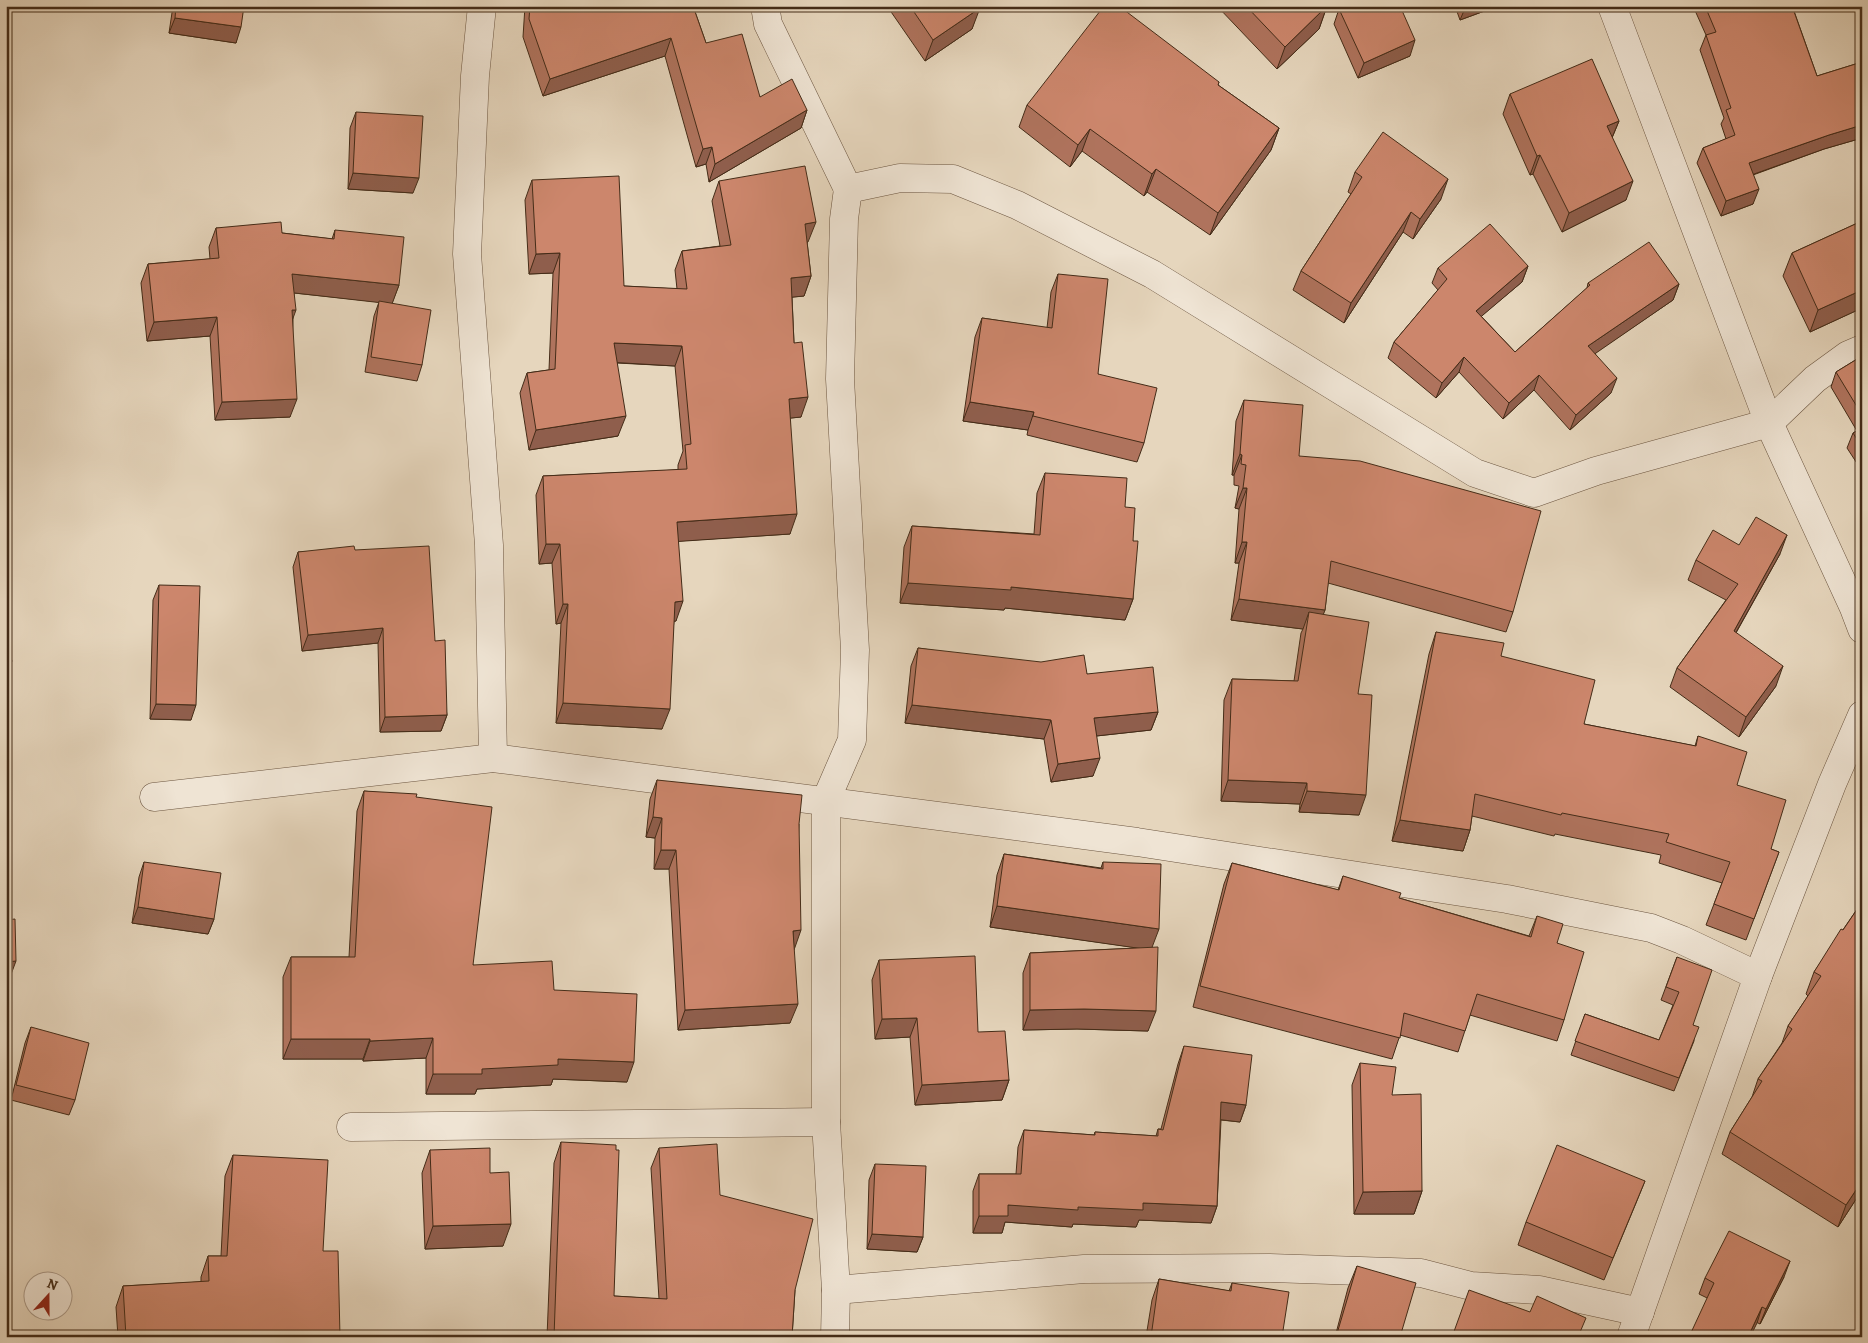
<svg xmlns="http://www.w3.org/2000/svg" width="1868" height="1343" font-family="Alegreya,serif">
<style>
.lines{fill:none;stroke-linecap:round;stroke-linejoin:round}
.minor-casing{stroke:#6c5641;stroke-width:29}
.minor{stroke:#efe4d4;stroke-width:28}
.wall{fill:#af735d;stroke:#442c18}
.shaded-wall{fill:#8f5e4c;stroke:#442c18}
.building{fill:#cc866c;stroke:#442c18}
</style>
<rect width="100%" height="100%" fill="#e6d6bd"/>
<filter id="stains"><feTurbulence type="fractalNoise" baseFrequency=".004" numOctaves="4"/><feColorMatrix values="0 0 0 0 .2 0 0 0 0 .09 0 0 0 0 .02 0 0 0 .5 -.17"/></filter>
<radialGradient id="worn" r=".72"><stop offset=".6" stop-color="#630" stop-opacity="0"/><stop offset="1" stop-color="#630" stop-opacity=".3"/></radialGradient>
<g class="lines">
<defs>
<g id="minor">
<polyline points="482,6 475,76 467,254 489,545 493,758"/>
<polyline points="765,6 768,24 848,189 900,178 953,179 1017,205 1152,274 1475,473 1534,493 1596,471 1769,423 1815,379 1848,355 1862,349"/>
<polyline points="1612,6 1769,423 1854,608 1862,629"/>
<polyline points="154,797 493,758 1137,842 1507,899 1651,928 1682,940 1758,976"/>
<polyline points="351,1127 826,1122"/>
<polyline points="836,1290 1084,1269 1269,1268 1421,1273 1471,1286 1539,1290 1640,1312"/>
<polyline points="835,1337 836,1290 826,1122 826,800 852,740 855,650 840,379 844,219 848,189"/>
<polyline points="1631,1337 1758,976 1832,784 1862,715"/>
</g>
</defs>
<use href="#minor" class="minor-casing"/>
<use href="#minor" class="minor"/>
</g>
<g class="wall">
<polygon points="173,6 244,6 236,43 169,33"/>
<polygon points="525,6 693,6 706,43 760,97 807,110 801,128 709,182 706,164 696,167 665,56 543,96 523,37"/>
<polygon points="887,6 979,6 972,29 925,61"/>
<polygon points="1217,6 1327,6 1319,29 1277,69"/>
<polygon points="1455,6 1498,6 1460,20"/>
<polygon points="1693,6 1806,6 1794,11 1817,76 1862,62 1862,138 1824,149 1753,175 1753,204 1721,216 1697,163 1703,148 1726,139 1721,124 1724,118 1700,50 1706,35"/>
<polygon points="1339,9 1410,56 1358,78 1334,24"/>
<polygon points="1219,82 1218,85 1279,128 1271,150 1210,235 1147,192 1144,196 1082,151 1070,167 1019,127 1027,105"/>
<polygon points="1510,94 1619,121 1612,138 1626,200 1562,232 1533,174 1530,175 1503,114"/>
<polygon points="356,112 413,193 348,189 350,128"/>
<polygon points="1355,172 1441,199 1413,239 1403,232 1344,323 1293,290 1301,271 1351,194 1348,192"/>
<polygon points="532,180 624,286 677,289 675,270 682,251 720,246 712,201 719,181 808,242 807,242 811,276 804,296 792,297 794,343 801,417 790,418 790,534 678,541 676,621 674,621 662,729 556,723 561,623 556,624 552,563 539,564 536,495 543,476 678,470 678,465 683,451 675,366 617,363 618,436 529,450 520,393 527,373 549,370 553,273 529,274 525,200"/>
<polygon points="1862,221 1862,308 1810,332 1783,276 1792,253"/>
<polygon points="216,228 282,233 332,239 335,230 399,285 392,303 422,365 417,381 365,372 374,316 379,302 294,293 293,319 290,417 215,420 210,336 147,341 141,283 148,264 210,259 209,247"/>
<polygon points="1528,266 1522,282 1481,316 1515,352 1587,288 1588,283 1679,284 1673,300 1595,353 1611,393 1570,430 1534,390 1503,419 1459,372 1436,398 1388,358 1394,342 1438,290 1432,283 1438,268"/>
<polygon points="1058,274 1098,374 1144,443 1137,462 1027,435 1028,430 963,421 975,337 982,318 1047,328 1051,292"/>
<polygon points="1862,356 1862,471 1847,448 1853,433 1857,431 1831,387 1836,372"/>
<polygon points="1244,400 1299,456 1513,612 1506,632 1328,583 1325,610 1323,614 1358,694 1359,815 1299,812 1300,804 1221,801 1224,700 1232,679 1294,681 1301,633 1303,629 1231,620 1239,563 1235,563 1239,509 1235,508 1239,486 1234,485 1234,475 1232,475 1236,421"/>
<polygon points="1045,473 1125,507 1133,541 1133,599 1125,620 1005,608 1004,610 900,603 904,547 912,526 1034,534 1037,493"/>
<polygon points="355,550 435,641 447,715 441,731 380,732 378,643 302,651 293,567 298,552"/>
<polygon points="1780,554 1736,633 1776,686 1739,737 1670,687 1677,668 1726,600 1688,580 1696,560"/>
<polygon points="159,585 191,720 150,719 153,600"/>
<polygon points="1436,632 1501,656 1584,724 1695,746 1698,736 1737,785 1771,849 1779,852 1746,940 1706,925 1722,883 1659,863 1661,855 1555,834 1554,836 1472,816 1470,830 1463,851 1392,841 1429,654"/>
<polygon points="918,648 1087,674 1158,712 1151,730 1096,736 1093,776 1051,782 1044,739 905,723 911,666"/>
<polygon points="657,780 799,824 790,1023 678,1030 669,869 654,869 655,838 646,837 650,799"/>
<polygon points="364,791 416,797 473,965 554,990 627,1082 553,1079 551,1085 477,1089 475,1094 426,1094 426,1058 363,1061 363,1059 283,1059 283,977 291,957 349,957 357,811"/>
<polygon points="1004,854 1101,868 1103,862 1152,947 1148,1031 1077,1029 1023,1030 1023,973 1030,953 1139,948 990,927 997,875"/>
<polygon points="144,862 214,919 208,934 132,923 139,877"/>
<polygon points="1232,863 1338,890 1343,876 1399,898 1529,936 1537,916 1557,943 1564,1020 1557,1041 1470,1015 1458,1052 1400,1035 1392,1059 1193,1007 1224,884"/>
<polygon points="1862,902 1862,1190 1838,1227 1722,1154 1730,1132 1752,1097 1758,1079 1782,1043 1788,1026 1808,996 1806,994 1814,972"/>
<polygon points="1677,957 1693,1025 1694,1041 1674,1091 1571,1055 1585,1014 1659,1040 1673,1005 1661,1000"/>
<polygon points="879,960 978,1032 1009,1080 1002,1100 915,1105 910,1037 875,1039 872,980"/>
<polygon points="31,1027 75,1100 69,1115 11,1100 25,1043"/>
<polygon points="1184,1046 1246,1105 1240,1122 1221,1120 1217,1206 1211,1223 1139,1220 1136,1227 1073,1224 1072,1227 1005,1222 1002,1233 973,1233 973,1191 979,1174 1016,1174 1018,1147 1024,1130 1094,1135 1095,1132 1156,1136 1158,1129 1161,1129 1178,1064"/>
<polygon points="1360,1063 1392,1095 1422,1191 1414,1214 1354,1214 1352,1085"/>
<polygon points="561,1142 614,1296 659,1299 651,1168 659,1148 720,1195 795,1290 792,1337 547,1337 554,1163"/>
<polygon points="430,1150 490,1173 503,1246 425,1249 422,1173"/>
<polygon points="233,1155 323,1251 340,1337 118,1337 116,1307 123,1286 201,1282 201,1277 208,1256 221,1256 225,1176"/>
<polygon points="875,1164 923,1237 917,1252 867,1249 869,1180"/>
<polygon points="1645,1181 1636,1203 1604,1280 1518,1245 1526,1222"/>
<polygon points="1357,1266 1400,1337 1335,1337 1348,1288"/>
<polygon points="1784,1277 1760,1324 1699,1294 1705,1278"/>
<polygon points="1159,1279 1229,1291 1232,1283 1282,1337 1146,1337 1152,1300"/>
</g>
<g class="shaded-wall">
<polygon points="1327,6 1319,29 1277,69 1285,47"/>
<polygon points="1466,6 1498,6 1460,20"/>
<polygon points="1787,6 1806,6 1784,14"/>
<polygon points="980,8 972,29 925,61 933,40"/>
<polygon points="175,18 241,27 236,43 169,33"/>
<polygon points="671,38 665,56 543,96 550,79"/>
<polygon points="1415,40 1410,56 1358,78 1364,63"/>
<polygon points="807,110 801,128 709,182 715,164"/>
<polygon points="1619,121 1611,140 1607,126"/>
<polygon points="1862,125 1862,138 1824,149 1743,178 1749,163 1829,135"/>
<polygon points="1279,128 1271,150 1210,235 1218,213"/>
<polygon points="1090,129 1082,151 1070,167 1078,145"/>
<polygon points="712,147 706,164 696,167 703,149"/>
<polygon points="1540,155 1533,174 1530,175 1537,156"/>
<polygon points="1156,169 1147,192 1144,196 1152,174"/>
<polygon points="353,173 419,178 413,193 348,189"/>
<polygon points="1448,179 1441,199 1413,239 1420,219"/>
<polygon points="1633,181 1626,200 1562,232 1569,213"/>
<polygon points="1759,189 1753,204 1721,216 1726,201"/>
<polygon points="1411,212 1403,232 1344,323 1351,303"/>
<polygon points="816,222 808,242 798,244 805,224"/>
<polygon points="560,253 553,273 529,274 536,254"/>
<polygon points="1528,266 1522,282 1470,326 1476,311"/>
<polygon points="292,274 399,285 392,304 286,292"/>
<polygon points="811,276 804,296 784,298 791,278"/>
<polygon points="1679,284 1673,300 1583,362 1588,346"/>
<polygon points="1862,290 1862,308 1810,332 1818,310"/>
<polygon points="292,310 296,310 289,329"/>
<polygon points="217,317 210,336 147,341 154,322"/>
<polygon points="614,343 682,346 675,366 607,362"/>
<polygon points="1464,357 1459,372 1436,398 1442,383"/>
<polygon points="1539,375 1534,390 1503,419 1509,403"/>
<polygon points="1617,378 1611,393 1570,430 1576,415"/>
<polygon points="808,397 801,417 782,419 789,399"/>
<polygon points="297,399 290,417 215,420 222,402"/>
<polygon points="970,402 1034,412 1028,430 963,421"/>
<polygon points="626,416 618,436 529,450 536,430"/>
<polygon points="1240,454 1242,455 1234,475 1232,475"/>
<polygon points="1243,488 1247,488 1239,509 1235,508"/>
<polygon points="797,514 790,534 670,542 677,522"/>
<polygon points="1787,535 1780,554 1726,650 1734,631"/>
<polygon points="1242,542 1247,542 1239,563 1235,563"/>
<polygon points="546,544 560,544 552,563 539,564"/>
<polygon points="908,583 1011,587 1133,599 1125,620 1005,608 1004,610 900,603"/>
<polygon points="1239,599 1325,610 1317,631 1309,612 1303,629 1231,620"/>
<polygon points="683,601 676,621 668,622 675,602"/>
<polygon points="563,604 568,604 561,623 556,624"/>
<polygon points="383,628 378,643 302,651 308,635"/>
<polygon points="12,661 6,676 6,663"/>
<polygon points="1783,666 1776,686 1739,737 1746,717"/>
<polygon points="563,703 670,709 662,729 556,723"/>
<polygon points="156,704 196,705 191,720 150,719"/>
<polygon points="912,705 1051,720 1044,739 905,723"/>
<polygon points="1158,712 1151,730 1087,737 1094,718"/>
<polygon points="447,715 441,731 380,732 385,717"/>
<polygon points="1100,758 1093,776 1051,782 1058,764"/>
<polygon points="1228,780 1307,783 1300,804 1221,801"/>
<polygon points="1307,791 1366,795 1359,815 1299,812"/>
<polygon points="653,817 662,818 655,838 646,837"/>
<polygon points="1400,820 1470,830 1463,851 1392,841"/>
<polygon points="661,850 676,850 669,869 654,869"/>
<polygon points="997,906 1159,929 1151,950 990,927"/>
<polygon points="138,907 214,919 208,934 132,923"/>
<polygon points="801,930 794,950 793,931"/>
<polygon points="16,961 10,977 6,977 6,962"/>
<polygon points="798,1004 790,1023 678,1030 685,1010"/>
<polygon points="1084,1009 1156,1011 1148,1031 1077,1029 1023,1030 1030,1010"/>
<polygon points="917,1018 910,1037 875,1039 882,1019"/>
<polygon points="433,1038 426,1058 363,1061 370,1041"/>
<polygon points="291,1039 370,1039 363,1059 283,1059"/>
<polygon points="558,1059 634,1062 627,1082 553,1079 551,1085 477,1089 475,1094 426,1094 433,1074"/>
<polygon points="1009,1080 1002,1100 915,1105 922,1085"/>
<polygon points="1221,1102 1246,1105 1240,1122 1215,1119"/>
<polygon points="1862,1181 1862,1190 1838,1227 1846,1205"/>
<polygon points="1422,1191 1414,1214 1354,1214 1363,1192"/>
<polygon points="1143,1203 1217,1206 1211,1223 1139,1220 1136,1227 1073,1224 1072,1227 1005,1222 1002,1233 973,1233 979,1216 1008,1205"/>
<polygon points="511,1224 503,1246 425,1249 433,1226"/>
<polygon points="872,1234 923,1237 917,1252 867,1249"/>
<polygon points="1790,1261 1784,1277 1760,1324 1766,1309"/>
<polygon points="1762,1307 1757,1323 1750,1337 1748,1337"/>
</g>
<g class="building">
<polygon points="176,6 244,6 241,27 175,18"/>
<polygon points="530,6 693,6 706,43 742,34 760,97 792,79 807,110 715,164 712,147 703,149 671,38 550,79 529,19"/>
<polygon points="910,6 979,6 980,8 933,40"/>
<polygon points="1104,6 1119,6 1219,82 1218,85 1279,128 1218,213 1156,169 1152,174 1090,129 1078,145 1027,105"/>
<polygon points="1246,6 1327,6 1285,47"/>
<polygon points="1345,6 1400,6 1415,40 1364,63 1339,9"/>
<polygon points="1705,6 1792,6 1817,76 1862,62 1862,125 1829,135 1749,163 1759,189 1726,201 1703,148 1735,135 1726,110 1731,108 1706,35 1716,32"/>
<polygon points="1592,59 1619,121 1607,126 1633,181 1569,213 1540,155 1537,156 1510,94"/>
<polygon points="356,112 423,116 419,178 353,173"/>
<polygon points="1383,132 1448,179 1420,219 1411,212 1351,303 1301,271 1362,177 1355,172"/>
<polygon points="805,166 816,222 805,224 811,276 791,278 794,343 802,342 808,397 789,399 797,514 677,522 683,601 675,602 670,709 563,703 568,604 563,604 560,544 546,544 543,476 687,469 685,445 691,444 682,346 614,343 626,416 536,430 527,373 555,369 560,253 536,254 532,180 619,176 624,286 687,289 682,251 731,245 719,181"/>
<polygon points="1862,221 1862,290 1818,310 1792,253"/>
<polygon points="281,222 282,233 334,239 335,230 404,237 399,285 292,274 296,310 292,310 297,399 222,402 217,317 154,322 148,264 219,258 216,228"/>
<polygon points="1490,224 1528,266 1476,311 1515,352 1590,285 1588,283 1649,242 1679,284 1588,346 1617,378 1576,415 1539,375 1509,403 1464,357 1442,383 1394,342 1447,279 1438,268"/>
<polygon points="1058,274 1108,279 1098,374 1157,388 1144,443 1033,416 1034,412 970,402 982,318 1052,328"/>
<polygon points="379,301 431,310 422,365 371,357"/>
<polygon points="1862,356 1862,415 1836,372"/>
<polygon points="1244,400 1303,405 1299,456 1360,461 1541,511 1513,612 1331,561 1325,610 1239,599 1247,542 1242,542 1247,488 1243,488 1246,465 1241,464 1242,455 1240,454"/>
<polygon points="1862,428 1862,447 1853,433"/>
<polygon points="1045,473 1127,478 1125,507 1135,508 1133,541 1138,541 1133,599 1011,587 1011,590 908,583 912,526 1040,535"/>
<polygon points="1756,517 1787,535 1734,631 1783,666 1746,717 1677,668 1738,584 1696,560 1713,530 1739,545"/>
<polygon points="354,546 355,550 429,546 435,641 445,640 447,715 385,717 383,628 308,635 298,552"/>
<polygon points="159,585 200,586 196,705 156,704"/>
<polygon points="1309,612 1369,622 1358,694 1372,695 1366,795 1307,791 1307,783 1228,780 1232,679 1298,681"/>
<polygon points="1436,632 1504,643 1501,656 1595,680 1584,724 1696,746 1698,736 1747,752 1737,785 1786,800 1771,849 1779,852 1754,919 1714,904 1730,862 1666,842 1669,834 1562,813 1561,815 1475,794 1470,830 1400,820"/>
<polygon points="6,642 12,661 6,663"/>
<polygon points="918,648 1041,662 1084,655 1087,674 1153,667 1158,712 1094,718 1100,758 1058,764 1051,720 912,705"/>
<polygon points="657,780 802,795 799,824 801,930 793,931 798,1004 685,1010 676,850 661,850 662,818 653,817"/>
<polygon points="364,791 417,794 416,797 492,807 473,965 552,961 554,990 637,994 634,1062 558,1059 558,1065 482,1069 482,1074 433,1074 433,1038 370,1041 370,1039 291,1039 291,957 355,957"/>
<polygon points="1004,854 1103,869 1103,862 1161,864 1159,929 997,906"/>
<polygon points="144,862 221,873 214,919 138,907"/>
<polygon points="1232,863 1339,890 1343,876 1401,893 1399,898 1531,937 1537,916 1563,924 1557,943 1584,952 1564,1020 1477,994 1465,1031 1404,1013 1400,1038 1200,986"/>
<polygon points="1862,902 1862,1181 1846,1205 1730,1132 1762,1081 1758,1079 1792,1029 1788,1026 1821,976 1814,972 1841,929 1843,930"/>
<polygon points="15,919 16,961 6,962 6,920"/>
<polygon points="1158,947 1156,1011 1084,1009 1030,1010 1030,953"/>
<polygon points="975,956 978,1032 1005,1031 1009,1080 922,1085 917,1018 882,1019 879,960"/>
<polygon points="1677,957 1712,970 1693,1025 1699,1027 1679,1078 1575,1041 1585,1014 1659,1040 1679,992 1666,987"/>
<polygon points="31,1027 89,1043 75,1100 16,1085"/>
<polygon points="1184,1046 1252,1055 1246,1105 1221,1102 1217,1206 1143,1203 1143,1210 1078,1207 1078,1210 1008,1205 1008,1216 979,1216 979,1174 1021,1174 1024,1130 1095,1135 1095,1132 1158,1136 1158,1129 1163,1130"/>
<polygon points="1360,1063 1396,1067 1392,1095 1421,1094 1422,1191 1363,1192"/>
<polygon points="561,1142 616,1145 616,1150 619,1150 614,1296 667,1299 659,1148 717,1144 720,1195 813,1219 795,1290 792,1337 554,1337"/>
<polygon points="1557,1145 1645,1181 1613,1258 1526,1222"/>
<polygon points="490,1148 490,1173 509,1172 511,1224 433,1226 430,1150"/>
<polygon points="233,1155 328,1160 323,1251 338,1251 340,1337 126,1337 123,1286 209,1281 208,1256 227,1256"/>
<polygon points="875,1164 926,1166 923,1237 872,1234"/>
<polygon points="1729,1231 1790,1261 1766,1309 1762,1307 1748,1337 1689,1337 1714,1283 1705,1278"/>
<polygon points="1357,1266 1416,1283 1400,1337 1336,1337"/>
<polygon points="1159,1279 1231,1291 1232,1283 1289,1292 1282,1337 1151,1337"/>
<polygon points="1469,1290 1530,1312 1537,1296 1586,1318 1578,1337 1452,1337"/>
</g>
<rect width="1868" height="1343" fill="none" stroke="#e6d6bd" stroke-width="25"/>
<rect x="8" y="8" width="1853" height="1328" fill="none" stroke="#442c18" stroke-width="2.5"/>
<rect x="12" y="12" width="1843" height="1318" fill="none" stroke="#442c18"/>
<g transform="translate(48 1296) rotate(21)"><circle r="24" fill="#efe4d4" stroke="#ab9a89"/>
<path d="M0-4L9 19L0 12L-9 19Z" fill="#8f2418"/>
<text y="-8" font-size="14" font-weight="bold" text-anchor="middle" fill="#442c18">N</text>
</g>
<rect width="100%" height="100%" filter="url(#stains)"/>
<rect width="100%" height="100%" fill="url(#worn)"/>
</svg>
